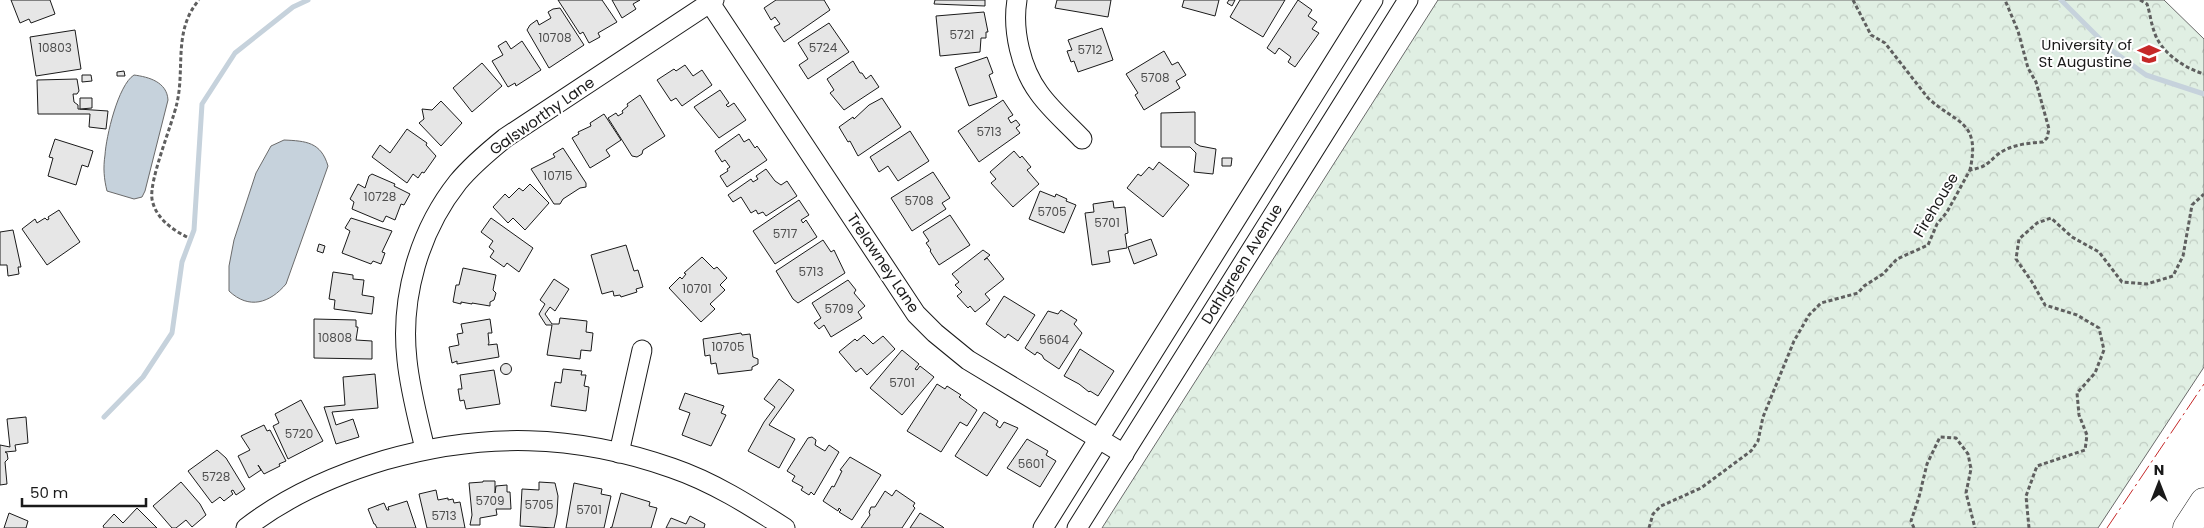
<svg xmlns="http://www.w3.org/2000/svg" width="2204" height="528" font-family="Poppins,sans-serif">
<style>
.forest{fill:url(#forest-crowns);stroke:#6a6a6a}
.water{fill:#c6d2dc;stroke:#6a6a6a}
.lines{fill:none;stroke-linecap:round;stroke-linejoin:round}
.stream{stroke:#c6d2dc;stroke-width:5}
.building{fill:#e6e6e6;stroke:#1a1a1a}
.minor-casing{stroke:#1a1a1a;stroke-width:21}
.highway-casing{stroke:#1a1a1a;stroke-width:29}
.path{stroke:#5f5f5f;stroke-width:3;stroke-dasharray:4 2.5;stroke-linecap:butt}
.minor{stroke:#fff;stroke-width:19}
.highway{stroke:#fff;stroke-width:28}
.power{stroke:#c62828;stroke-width:1;stroke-dasharray:18 4 2.5 4;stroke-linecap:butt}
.labels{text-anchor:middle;stroke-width:4;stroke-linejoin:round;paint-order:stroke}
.number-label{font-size:12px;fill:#4d4d4d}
.poi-label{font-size:15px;fill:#1a1a1a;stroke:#fff;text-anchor:end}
.street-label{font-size:15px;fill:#1a1a1a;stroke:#fff}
</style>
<defs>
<pattern id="forest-crowns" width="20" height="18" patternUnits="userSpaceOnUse" patternTransform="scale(1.25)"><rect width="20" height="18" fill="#e0efe3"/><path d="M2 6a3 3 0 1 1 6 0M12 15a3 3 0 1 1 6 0" fill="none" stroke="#c0ccc2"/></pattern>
</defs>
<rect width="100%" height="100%" fill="#fff"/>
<polygon class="forest" points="1438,0 2164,0 2204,39 2204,367 2098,528 1102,528"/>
<g class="water">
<path d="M134 75C149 77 167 82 168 100L145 191 142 197 134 199 107 191C104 179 103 168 105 155 106 137 118 85 134 75Z"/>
<path d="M284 140C306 141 321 142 328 166L286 284C270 303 249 310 229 291V266L234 240 256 173 271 146Z"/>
</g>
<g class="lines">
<g class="stream">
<polyline points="2061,0 2110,49 2146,75 2204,94"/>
<polyline points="104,417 143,377 172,333 182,262 194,230 202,104 235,53 293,7 308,0"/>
</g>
</g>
<g class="building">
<polygon points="11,0 50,0 55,14 31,23 29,19 20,23"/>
<polygon points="558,0 602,0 617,22 598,33 600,37 589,43 583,32 580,34"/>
<polygon points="612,0 640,0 633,4 636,9 622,18"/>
<polygon points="776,0 824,0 830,10 784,42 774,27 780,24 775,17 771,20 764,8"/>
<polygon points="935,0 985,0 985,6 934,4"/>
<polygon points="1057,0 1111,0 1108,17 1055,8"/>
<polygon points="1184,0 1219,0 1215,16 1182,7"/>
<polygon points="1229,0 1235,0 1232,6 1227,3"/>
<polygon points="1240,0 1285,0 1263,37 1230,17"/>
<polygon points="1298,0 1312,10 1308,16 1317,22 1312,29 1319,33 1295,67 1288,62 1291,57 1279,48 1275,54 1267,48"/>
<polygon points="560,8 584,45 549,68 527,30 530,25 537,20 539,25 551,18 548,12 553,9"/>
<polygon points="984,12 988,32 986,32 986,38 981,38 980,52 940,56 936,16"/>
<polygon points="829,23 849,52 808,79 799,65 808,59 798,43"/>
<polygon points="1102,28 1113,60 1078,72 1074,61 1071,62 1067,51 1072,50 1068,40"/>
<polygon points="75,30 81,69 36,76 30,37"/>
<polygon points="506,41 511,49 522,41 541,70 516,86 515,83 508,87 492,61 503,55 498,46"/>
<polygon points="1164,51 1172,65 1178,62 1186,75 1176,81 1180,88 1144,110 1135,95 1138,93 1126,74"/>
<polygon points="987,57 993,73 989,75 997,97 969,106 955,68"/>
<polygon points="853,61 860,73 862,73 866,79 871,75 879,87 844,110 830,93 834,90 827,79"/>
<polygon points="482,63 502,86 472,112 453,88"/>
<polygon points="685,65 693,76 702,70 712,85 682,106 676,98 671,101 657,80 674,69 676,71"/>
<polygon points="124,71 125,76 117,76 117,72"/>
<polygon points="82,75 91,75 92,81 82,82"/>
<polygon points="77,79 79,91 77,94 73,94 74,102 78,105 78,109 108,111 106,129 89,127 90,114 38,114 37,80"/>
<polygon points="720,90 729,103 726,105 728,107 734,103 746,120 719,138 694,107"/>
<polygon points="640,95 665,136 643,150 642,154 637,157 632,156 608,118 616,113 618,116 623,113 622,111 628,106 627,104"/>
<polygon points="80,98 92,98 92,108 80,109"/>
<polygon points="882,98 901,127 858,156 850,141 848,142 839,127 853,117 854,119 869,105"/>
<polygon points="1003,100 1013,115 1008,118 1011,123 1016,120 1020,125 1016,128 1020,133 979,162 958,131"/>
<polygon points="441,101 462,123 441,146 419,123 424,119 422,109 432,110"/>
<polygon points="1195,112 1195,143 1200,146 1216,149 1213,174 1194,172 1196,153 1190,147 1161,147 1161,113"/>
<polygon points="604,114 621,140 606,150 610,156 590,168 572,138 579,134 578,132 591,126 590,123"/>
<polygon points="407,129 427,143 426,145 436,156 424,173 422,172 418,178 413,174 407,183 372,157 380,145 390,153"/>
<polygon points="910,131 929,161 898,181 888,166 879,172 870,157"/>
<polygon points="739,134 744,142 749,139 755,148 757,146 767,160 727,187 720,176 728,171 727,169 730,167 725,160 722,162 715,151"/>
<polygon points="55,139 93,151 88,167 82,165 76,185 48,176 53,158 49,157"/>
<polygon points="563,148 586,183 586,187 580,188 563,199 560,204 554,204 531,169 555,157 553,154"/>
<polygon points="1014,151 1020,158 1022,156 1031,167 1027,170 1039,184 1013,207 991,183 996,179 990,172"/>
<polygon points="1222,158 1232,158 1231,166 1222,166"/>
<polygon points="1159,162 1189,185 1163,217 1127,188 1138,174 1141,176 1149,167 1153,170"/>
<polygon points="766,169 775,181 781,185 787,181 797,196 766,216 763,212 758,214 756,210 751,213 741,197 733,202 728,195 751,179 753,182 758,179 756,176"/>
<polygon points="933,172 950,198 942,203 946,209 912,231 891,198"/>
<polygon points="372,174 395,184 394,186 410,194 404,205 401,204 395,220 386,216 383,222 352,209 354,202 350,199 358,184 365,188 369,176"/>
<polygon points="530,184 549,203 525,230 513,218 508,223 493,207 505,194 509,198 519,188 523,191"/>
<polygon points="1040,191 1055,197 1056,194 1067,199 1066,201 1076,205 1064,233 1029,219"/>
<polygon points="799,200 809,215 801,220 803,223 806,220 817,237 775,264 753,231"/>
<polygon points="1113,201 1114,208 1125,207 1128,233 1125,234 1127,248 1108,251 1110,262 1092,265 1085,213 1094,212 1093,204"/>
<polygon points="59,210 80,242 47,265 22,229 35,219 37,223 45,218 47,220 49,219 48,217"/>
<polygon points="950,215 970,245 939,265 930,251 931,250 926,243 929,241 923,232"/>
<polygon points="351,218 392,231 382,252 385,253 381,264 373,261 371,264 342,253 350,231 345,228"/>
<polygon points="491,218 533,248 519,272 507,263 504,267 490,257 494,251 489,247 493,241 481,232"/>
<polygon points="13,230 21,267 18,267 19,274 8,276 7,265 0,265 0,232"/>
<polygon points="1151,239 1157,255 1134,264 1128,247"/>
<polygon points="823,240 831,252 834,250 845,273 798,303 793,299 776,271"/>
<polygon points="319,244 325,246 323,253 317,251"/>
<polygon points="626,245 634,271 638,270 643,287 636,289 637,292 621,297 620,295 614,296 613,291 602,294 591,255"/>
<polygon points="983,250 990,255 984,260 987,258 1004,279 985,294 990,300 975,312 970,306 968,308 957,296 962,292 955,285 959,282 952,274"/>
<polygon points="702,257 714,269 717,267 727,278 720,285 725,290 710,304 715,309 701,322 669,288 680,277 682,279 686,274 684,273"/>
<polygon points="463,268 496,275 493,290 496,293 494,300 490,302 490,306 472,303 472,304 461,302 461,304 453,302 456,285 459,285"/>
<polygon points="333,272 353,275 353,279 364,280 362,295 374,297 372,314 334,309 335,300 329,299"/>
<polygon points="554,279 569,289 555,311 550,307 545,314 552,324 559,324 560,318 587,321 586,332 593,333 591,351 581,350 580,359 547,355 552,325 546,325 539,314 545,304 540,300"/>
<polygon points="848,280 856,290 854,293 865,306 858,312 862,318 831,337 824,325 819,329 814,323 821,318 812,303"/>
<polygon points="1004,296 1035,315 1018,341 1008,334 1005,338 986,324"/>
<polygon points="1061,310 1077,320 1074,324 1082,333 1059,369 1044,359 1042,355 1037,352 1035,355 1025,348 1048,311 1058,314"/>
<polygon points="314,319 356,320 356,327 358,327 356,340 372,341 372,359 314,358"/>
<polygon points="490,319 492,333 488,333 489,343 488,345 497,344 499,357 457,364 457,361 452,363 449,347 459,345 457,334 463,333 461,324"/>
<polygon points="741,333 742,335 750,334 753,357 758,359 758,364 752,367 752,370 718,374 716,363 711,364 710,355 705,356 703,339"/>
<polygon points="864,335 873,344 883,336 895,349 867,375 861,368 856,372 839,352 855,339 857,341"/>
<polygon points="1080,349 1114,371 1098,396 1090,391 1089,392 1079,384 1064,376"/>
<polygon points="902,350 919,364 915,369 917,370 920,366 934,377 902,415 870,388"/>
<circle cx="506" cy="369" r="5.5"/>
<polygon points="563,369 582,371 581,375 586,375 584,386 589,387 586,411 551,406 555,382 561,383"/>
<polygon points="494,370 500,404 466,409 464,400 460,401 458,389 462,389 460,375"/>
<polygon points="375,374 378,408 332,412 336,425 353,419 359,437 336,444 324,407 345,405 343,377"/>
<polygon points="779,379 794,390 769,425 795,439 779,468 748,451 764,422 775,407 764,399"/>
<polygon points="937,384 945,389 947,386 961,395 959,397 977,410 967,426 960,422 941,452 907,431"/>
<polygon points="685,393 724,406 721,413 726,415 711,446 682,435 690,413 679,409"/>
<polygon points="301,400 323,441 288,459 273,426 279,423 275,414"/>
<polygon points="984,412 998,421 996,425 1000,428 1004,422 1018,428 987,476 955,456"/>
<polygon points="26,417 28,443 15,445 16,451 5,452 7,453 8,459 5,462 7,484 0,485 0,445 10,447 7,419"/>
<polygon points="264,425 267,431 270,430 286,461 279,464 280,466 264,474 258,465 261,470 249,478 238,456 250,450 241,436"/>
<polygon points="812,437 816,440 815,445 825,451 829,445 839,452 814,495 811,492 809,495 801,490 803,487 792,481 795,476 787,471 808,438"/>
<polygon points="1027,439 1048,451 1046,455 1056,461 1040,487 1007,468"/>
<polygon points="217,450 226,458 245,489 236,495 233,490 231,491 233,494 224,501 220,497 212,503 188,471"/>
<polygon points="850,457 881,475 852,520 839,512 841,510 839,508 838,511 823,501 832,486 834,487 842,471 840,470"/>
<polygon points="483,481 495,481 495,493 496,486 507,485 507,492 510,492 511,509 496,509 497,515 480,518 480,525 470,525 472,515 469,483 483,482"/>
<polygon points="181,482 200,504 206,515 192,527 186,520 176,528 172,528 153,506"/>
<polygon points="539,482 555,483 558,496 557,514 554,528 520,526 522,489 539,490"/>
<polygon points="574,483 602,489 601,494 611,496 604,528 566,528"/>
<polygon points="436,490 438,500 448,498 448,500 453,499 454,503 460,502 465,528 427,528 419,494"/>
<polygon points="896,490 915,503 913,506 915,508 902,528 861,528 870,515 869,512 871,507 875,507 885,491 892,496"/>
<polygon points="621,493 650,502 649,506 657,508 651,528 610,528 612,527"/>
<polygon points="407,501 416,528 377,528 375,524 374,524 368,509 384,503 387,510 389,510 388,507"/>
<polygon points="137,508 157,528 104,528 103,526 114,514 123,523"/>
<polygon points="9,513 28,521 26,528 4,528"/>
<polygon points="920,513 943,527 944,528 910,528"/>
<polygon points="690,516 705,524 704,528 666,528 671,518 686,524"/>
</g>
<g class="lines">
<defs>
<g id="minor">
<path d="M1017 0C1012 30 1021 69 1039 93 1051 110 1068 124 1082 139"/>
<polyline points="710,3 916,314 935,333 968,360 1124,454"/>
<path d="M425 449C418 419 410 390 407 360 400 298 419 231 458 182 472 165 489 151 505 138L714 0"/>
<polyline points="619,453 642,350"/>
<path d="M246 528C287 496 335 475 385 460 483 432 575 434 672 468 713 482 749 505 785 528"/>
<polyline points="1043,528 1373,0"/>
<polyline points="1077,528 1408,0"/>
</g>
<polyline id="highway" points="2187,528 2204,502"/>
</defs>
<use href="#minor" class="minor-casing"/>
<use href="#highway" class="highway-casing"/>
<g class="path">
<path d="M1853 0 1871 35 1885 43 1928 98C1956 124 1981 120 1970 170"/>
<path d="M2140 0 2147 4C2150 13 2151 23 2154 31 2160 52 2184 68 2204 74"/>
<path d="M187 237C171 229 155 217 152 199 149 180 172 125 177 103 185 68 173 30 199 0"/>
<path d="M1649 528 1653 514 1661 506 1701 488 1751 451 1758 441 1763 417 1794 341 1809 315 1821 303 1858 293 1864 286 1883 274 1897 259 1928 245 1937 224 1947 212 1970 170C1985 167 1986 165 1997 155 2009 145 2028 143 2043 142L2047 138 2049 129 2036 82 2028 68 2018 31 2005 0"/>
<polyline points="1914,528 1911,521 1919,497 1927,464 1940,437 1956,438 1968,454 1971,469 1966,493 1975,528"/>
<polyline points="2029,528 2026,496 2037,466 2085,450 2087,435 2079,415 2077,393 2095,373 2104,350 2099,328 2077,315 2045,305 2032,282 2016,259 2019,239 2037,223 2051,218 2072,237 2099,252 2122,282 2147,284 2173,276 2183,256 2192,205 2204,194"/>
</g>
<use href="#minor" class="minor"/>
<use href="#highway" class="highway"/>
<polyline class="power" points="2107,528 2204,384"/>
</g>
<defs>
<symbol id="university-bare" viewBox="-9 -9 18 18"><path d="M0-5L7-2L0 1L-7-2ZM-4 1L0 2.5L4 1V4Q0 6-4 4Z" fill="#c62828" stroke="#fff" stroke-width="2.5" paint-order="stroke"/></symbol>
</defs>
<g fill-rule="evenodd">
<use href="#university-bare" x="2133" y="38" width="32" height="32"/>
</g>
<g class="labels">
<g class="number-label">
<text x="962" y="39">5721</text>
<text x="555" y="42">10708</text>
<text x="55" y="52">10803</text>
<text x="823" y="52">5724</text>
<text x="1090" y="54">5712</text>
<text x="1155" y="82">5708</text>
<text x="989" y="136">5713</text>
<text x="558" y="180">10715</text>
<text x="380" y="201">10728</text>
<text x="919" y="205">5708</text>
<text x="1052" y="216">5705</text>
<text x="1107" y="227">5701</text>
<text x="785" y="238">5717</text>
<text x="811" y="276">5713</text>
<text x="697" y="293">10701</text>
<text x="839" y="313">5709</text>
<text x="335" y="342">10808</text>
<text x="1054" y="344">5604</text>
<text x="728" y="351">10705</text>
<text x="902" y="387">5701</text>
<text x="299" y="438">5720</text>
<text x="1031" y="468">5601</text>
<text x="216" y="481">5728</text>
<text x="490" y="505">5709</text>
<text x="539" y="509">5705</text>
<text x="589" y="514">5701</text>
<text x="444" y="520">5713</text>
</g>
<g class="poi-label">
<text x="2132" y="50">University of<tspan x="2132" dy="17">St Augustine</tspan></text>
</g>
<g class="street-label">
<text transform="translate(542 116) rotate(-35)" y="5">Galsworthy Lane</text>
<text transform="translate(1936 205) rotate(-59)" y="5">Firehouse</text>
<text transform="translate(883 263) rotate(56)" y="5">Trelawney Lane</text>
<text transform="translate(1242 264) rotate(-58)" y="5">Dahlgreen Avenue</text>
</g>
</g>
<g transform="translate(2159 483)" stroke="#ffffff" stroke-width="4" paint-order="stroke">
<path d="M0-4L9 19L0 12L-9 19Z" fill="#1a1a1a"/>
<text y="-8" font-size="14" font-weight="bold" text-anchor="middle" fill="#1a1a1a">N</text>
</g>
<path d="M22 498v8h124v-8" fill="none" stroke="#1a1a1a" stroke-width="2.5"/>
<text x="30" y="498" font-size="15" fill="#1a1a1a" stroke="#ffffff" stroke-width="4" paint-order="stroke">50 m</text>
</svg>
